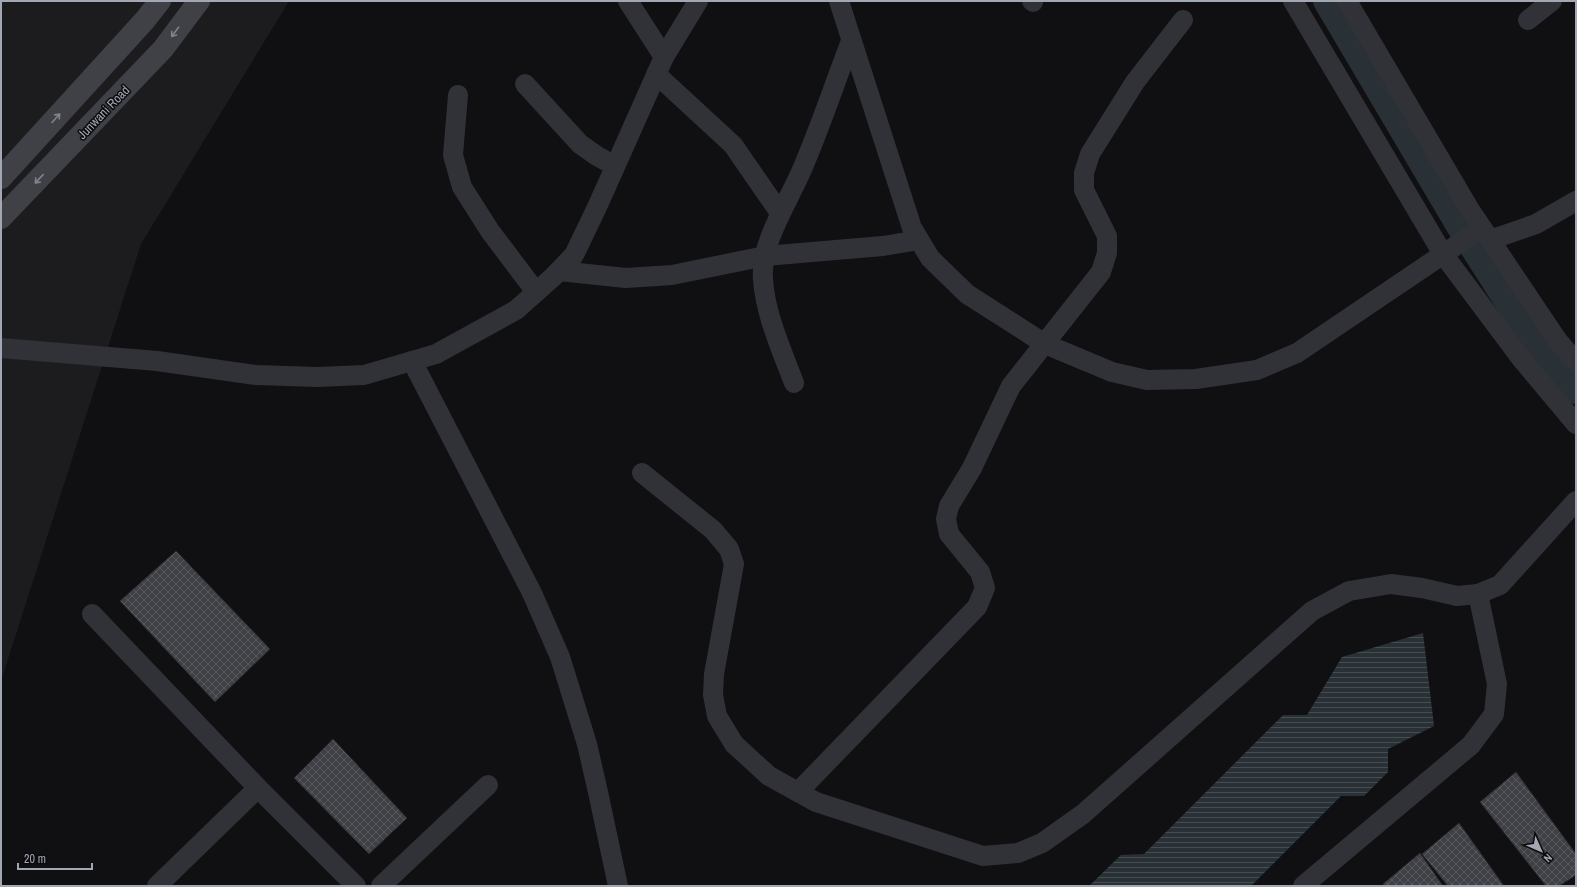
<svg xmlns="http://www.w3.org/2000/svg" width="1577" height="887" font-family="'Archivo Narrow',sans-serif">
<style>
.built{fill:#1c1c1f}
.water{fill:url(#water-rules)}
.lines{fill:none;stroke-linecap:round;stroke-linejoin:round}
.canal{stroke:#293137;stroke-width:26}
.building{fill:url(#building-cross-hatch);stroke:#2a2a2e}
.street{stroke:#313237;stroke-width:20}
.secondary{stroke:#3f4147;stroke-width:22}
.oneway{stroke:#7f838d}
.labels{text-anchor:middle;stroke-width:3;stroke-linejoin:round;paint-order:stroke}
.street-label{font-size:13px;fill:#a1a7b3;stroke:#0b0b0d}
</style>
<defs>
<pattern id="water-rules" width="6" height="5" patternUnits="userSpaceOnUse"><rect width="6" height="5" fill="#293137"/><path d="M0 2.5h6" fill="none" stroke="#454c52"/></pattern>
<pattern id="building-cross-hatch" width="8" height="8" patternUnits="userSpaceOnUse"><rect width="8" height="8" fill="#3f4045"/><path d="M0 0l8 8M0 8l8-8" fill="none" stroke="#58595d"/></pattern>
</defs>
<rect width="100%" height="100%" fill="#101012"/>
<polygon class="built" points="1,1 289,1 141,244 1,681"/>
<polygon class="water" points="1423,633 1434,726 1388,749 1388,772 1364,796 1341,796 1251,886 1089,886 1121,855 1144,854 1283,715 1307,715 1342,657"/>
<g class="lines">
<polyline class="canal" points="1326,1 1459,226 1519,320 1576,391"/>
</g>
<g class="building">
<polygon points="176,551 270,649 215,702 120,601"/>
<polygon points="333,739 407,818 369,854 294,778"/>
<polygon points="1516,772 1576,854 1576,875 1559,886 1546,886 1480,802"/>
<polygon points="1459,823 1504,886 1448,886 1422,854"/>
<polygon points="1420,853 1443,886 1385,886 1383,884"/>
</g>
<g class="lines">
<g class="street">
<polyline points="628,1 664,57"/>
<polyline points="839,1 912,228 930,258 967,294 1045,344 1112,372 1147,380 1196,379 1257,370 1297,353 1482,228"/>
<polyline points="1032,1 1033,2"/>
<polyline points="1293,1 1443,254 1520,357 1576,424"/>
<polyline points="1347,1 1470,210 1558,341 1576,362"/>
<polyline points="1528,20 1552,1"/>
<polyline points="656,74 733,145 780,213"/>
<polyline points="525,84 580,144 597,156 615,166"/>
<polyline points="458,95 453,155 462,187 490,231 536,292"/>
<polyline points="1490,240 1536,224 1576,201"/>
<polyline points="559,271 626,278 672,275 765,256 883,246 919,240"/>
<polyline points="1,348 157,361 256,375 317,377 364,375 436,354 516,310 553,277 574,255 598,205 664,57 698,1"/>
<polyline points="412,361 532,593 560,657 587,744 598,792 618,886"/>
<path d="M794 383C782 351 765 314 763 279 760 245 786 205 800 174 819 131 834 85 851 41"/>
<polyline points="642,473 713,530 729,549 734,564 714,674 713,695 717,716 734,744 769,776 816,802 983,856 1018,853 1042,843 1083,814 1312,611 1349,591 1391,584 1422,588 1457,596 1478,594 1500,585 1576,501"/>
<polyline points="92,614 258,788 356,886"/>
<polyline points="798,792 977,607 985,588 980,572 949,534 946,519 949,506 972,468 1011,386 1101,272 1107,253 1107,236 1084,190 1084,173 1090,154 1135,82 1183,20"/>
<polyline points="157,886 258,788"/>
<polyline points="381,886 488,785"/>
<polyline points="1303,886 1471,745 1494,714 1497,684 1478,594"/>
</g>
<g class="secondary">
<polyline points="1,178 145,20 160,1"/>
<polyline points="1,218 163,49 199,1"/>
</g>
</g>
<defs><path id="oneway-shaft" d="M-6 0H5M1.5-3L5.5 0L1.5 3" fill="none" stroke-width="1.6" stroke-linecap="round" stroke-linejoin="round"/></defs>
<g class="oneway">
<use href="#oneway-shaft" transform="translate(175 32) rotate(127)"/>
<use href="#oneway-shaft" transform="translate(56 118) rotate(-48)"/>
<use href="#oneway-shaft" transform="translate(39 179) rotate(133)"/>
</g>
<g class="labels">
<g class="street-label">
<text transform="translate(103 112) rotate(-46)" y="5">Junwani Road</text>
</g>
</g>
<rect width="1577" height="887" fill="none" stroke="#a1a7b3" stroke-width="4"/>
<g transform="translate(1541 851) rotate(135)" stroke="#0b0b0d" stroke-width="3" paint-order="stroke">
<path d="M0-3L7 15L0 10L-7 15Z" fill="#a1a7b3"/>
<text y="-6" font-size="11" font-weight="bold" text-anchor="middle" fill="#a1a7b3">N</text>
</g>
<path d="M18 863v6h74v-6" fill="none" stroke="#a1a7b3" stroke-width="2"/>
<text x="24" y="863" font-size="12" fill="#a1a7b3" stroke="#0b0b0d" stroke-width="3" paint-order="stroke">20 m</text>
</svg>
